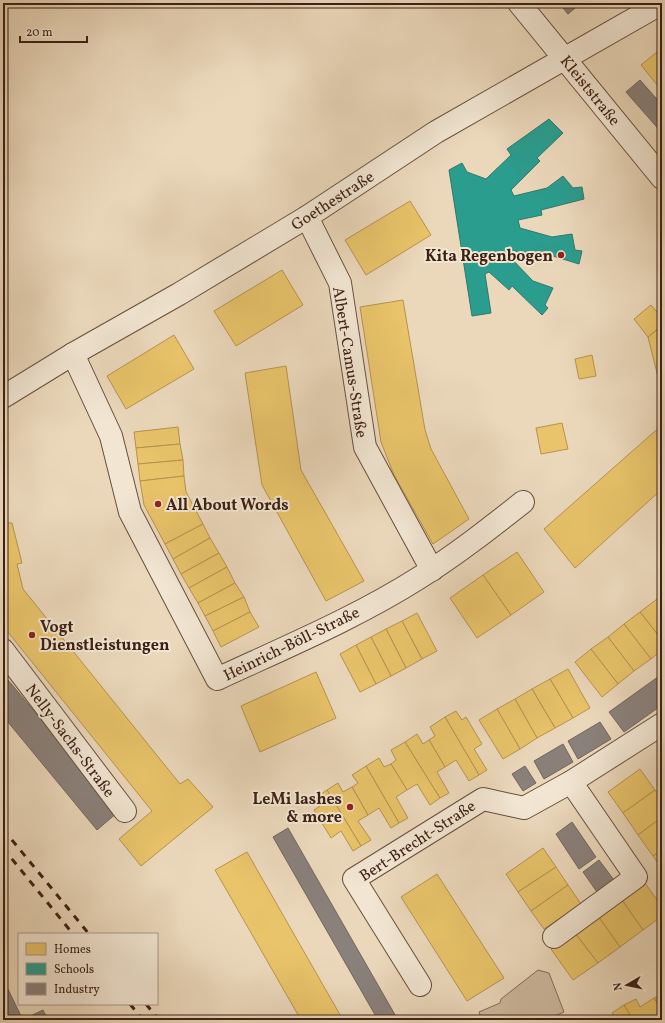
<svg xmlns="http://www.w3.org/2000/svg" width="665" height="1023" font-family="Vollkorn,serif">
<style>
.green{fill:#cdb99f;stroke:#856c5a}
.homes{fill:#e9c46a;stroke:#b59350}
.schools{fill:#2a9d8f;stroke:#30786a}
.industry{fill:#8a817c;stroke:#73645d}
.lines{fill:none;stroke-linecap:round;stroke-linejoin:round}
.street-casing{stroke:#684e3e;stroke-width:24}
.street{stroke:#f2e6d3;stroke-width:22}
.rail{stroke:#3d2015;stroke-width:3;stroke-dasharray:7 7;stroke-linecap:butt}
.poi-dot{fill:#8f2418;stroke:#f2e6d3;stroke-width:1.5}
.labels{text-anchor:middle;stroke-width:4;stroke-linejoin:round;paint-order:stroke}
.street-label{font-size:16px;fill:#3d2015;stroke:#f2e6d3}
.poi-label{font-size:16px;font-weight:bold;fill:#3d2015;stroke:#f2e6d3;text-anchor:end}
</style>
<rect width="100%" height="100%" fill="#ebd8bb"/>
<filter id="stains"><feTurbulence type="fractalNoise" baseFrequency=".005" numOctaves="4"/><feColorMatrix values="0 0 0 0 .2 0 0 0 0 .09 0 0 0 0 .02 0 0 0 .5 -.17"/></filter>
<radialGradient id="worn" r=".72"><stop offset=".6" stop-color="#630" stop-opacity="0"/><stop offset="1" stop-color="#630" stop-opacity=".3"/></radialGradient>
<polygon class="green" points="538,970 549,973 564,1012 545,1020 482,1020 479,1012 500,1003 501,999"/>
<g class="homes">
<polygon points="662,48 662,91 641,65"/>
<polygon points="410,201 431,235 366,275 345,240"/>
<polygon points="282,270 303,305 236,346 214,311"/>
<polygon points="403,300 425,430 431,449 469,519 433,544 394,475 381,442 360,307"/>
<polygon points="651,305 662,318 662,325 648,337 634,319"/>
<polygon points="662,326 662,393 648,337"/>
<polygon points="174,335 194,369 126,409 107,376"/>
<polygon points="592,355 596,376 579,379 575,359"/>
<polygon points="286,366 301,470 364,581 326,601 262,485 245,373"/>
<polygon points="562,423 568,449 541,454 536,428"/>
<polygon points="662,425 662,489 575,568 544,529"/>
<polygon points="178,427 180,444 136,448 134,432"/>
<polygon points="180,444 183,460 138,464 136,448"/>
<polygon points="183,460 184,476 140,481 138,464"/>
<polygon points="184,476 186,492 203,524 165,544 144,505 140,481"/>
<polygon points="3,506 7,523 12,523 22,563 17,564 23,589 180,784 188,779 213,807 141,866 119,839 152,811 3,626"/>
<polygon points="203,524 210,538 173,559 165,544"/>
<polygon points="210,538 219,553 181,574 173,559"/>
<polygon points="517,552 544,592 511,615 483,575"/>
<polygon points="219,553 227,567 189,588 181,574"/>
<polygon points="227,567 235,583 198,603 189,588"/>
<polygon points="483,575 511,615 477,638 450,598"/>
<polygon points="235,583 244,597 205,616 198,603"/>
<polygon points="662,595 662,606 657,599"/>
<polygon points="244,597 250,612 213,631 205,616"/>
<polygon points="657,599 662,606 662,640 640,612"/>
<polygon points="250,612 259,627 221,647 213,631"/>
<polygon points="640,612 662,640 662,650 651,659 624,624"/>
<polygon points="417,613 437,651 422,659 402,621"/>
<polygon points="402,621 422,659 406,668 386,629"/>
<polygon points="624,624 651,659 634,671 608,637"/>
<polygon points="386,629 406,668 391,676 371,637"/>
<polygon points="371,637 391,676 376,684 356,645"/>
<polygon points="608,637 634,671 618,684 591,649"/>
<polygon points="356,645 376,684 360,692 340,654"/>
<polygon points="591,649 618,684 602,697 575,662"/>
<polygon points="568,669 590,708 573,718 550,679"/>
<polygon points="316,672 336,718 260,752 241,706"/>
<polygon points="550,679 573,718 555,728 532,689"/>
<polygon points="532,689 555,728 537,738 515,699"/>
<polygon points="515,699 537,738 520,749 497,709"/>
<polygon points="497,709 520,749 503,759 479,720"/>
<polygon points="456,711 462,720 466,717 482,744 474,749 487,770 479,775 445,717"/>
<polygon points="445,717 479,775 469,781 456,760 445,767 429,740 435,736 430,727"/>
<polygon points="417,734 423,744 429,740 445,767 437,772 449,793 440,798 405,742"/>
<polygon points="405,742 440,798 430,805 417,784 407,790 391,764 396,760 391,750"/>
<polygon points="379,758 384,767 391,764 407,790 396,797 408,818 399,823 366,766"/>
<polygon points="366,766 399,823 391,828 379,808 368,815 352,787 358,783 352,775"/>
<polygon points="640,769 655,790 623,813 608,792"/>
<polygon points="338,783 343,792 352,787 368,815 358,821 371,840 361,846 327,790"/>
<polygon points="327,790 361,846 353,851 341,831 331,838 314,810 320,806 315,798"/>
<polygon points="655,790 662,799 662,817 638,835 623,813"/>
<polygon points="662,817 662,850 653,856 638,835"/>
<polygon points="543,848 556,867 518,892 506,874"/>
<polygon points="662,850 662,869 653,856"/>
<polygon points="247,852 343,1020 301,1020 215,870"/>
<polygon points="556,867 568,885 531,911 518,892"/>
<polygon points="437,874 504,978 467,1001 401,897"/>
<polygon points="645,883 662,907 662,916 643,930 622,900"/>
<polygon points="568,885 581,904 544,929 531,911"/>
<polygon points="622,900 643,930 620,947 598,916"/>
<polygon points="598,916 620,947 598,963 575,933"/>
<polygon points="575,933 598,963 573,980 551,949"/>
<polygon points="662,986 662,1011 654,998 660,995 657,989"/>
<polygon points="654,998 662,1011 662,1020 633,1020 624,1005 636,999 640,1007"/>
<polygon points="624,1005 633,1020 616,1020 612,1013"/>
</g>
<polygon class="schools" points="549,119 563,133 537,158 540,161 511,190 514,196 547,188 563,176 573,188 582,187 584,199 541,210 542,215 518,220 520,228 552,237 572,234 575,250 582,251 579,264 537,251 536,257 511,250 508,255 533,281 553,288 545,305 548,308 542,315 512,286 509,290 489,272 485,274 491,313 472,316 449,170 462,163 467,172 486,179 511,155 507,149"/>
<g class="industry">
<polygon points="559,3 581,3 568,14"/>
<polygon points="640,80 662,105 662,133 626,92"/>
<polygon points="3,674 118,812 97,830 3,716"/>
<polygon points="662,674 662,705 624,732 609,712"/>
<polygon points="600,722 611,739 578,759 568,741"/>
<polygon points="563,744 573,762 544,779 534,761"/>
<polygon points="525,766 536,783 523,791 512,774"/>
<polygon points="572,822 596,857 579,869 556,834"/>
<polygon points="288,828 398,1020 378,1020 273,837"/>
<polygon points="599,860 614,880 597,892 583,872"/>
<polygon points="3,979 23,1020 3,1020"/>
<polygon points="43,1010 48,1020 24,1020 24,1019"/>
</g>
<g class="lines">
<defs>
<g id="street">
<polyline points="519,3 662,178"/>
<polyline points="307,217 340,283 365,447 432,570"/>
<path d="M73 354 111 436 130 512 217 679C286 647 358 617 422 576 457 554 490 528 523 502"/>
<polyline points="3,397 73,354 179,294 307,217 436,132 662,3"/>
<polyline points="3,650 125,811"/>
<polyline points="554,937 636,877 571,782"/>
<polyline points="420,985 354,879 483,799 524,808 571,782 662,724"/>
</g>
</defs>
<use href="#street" class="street-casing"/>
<use href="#street" class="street"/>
<g class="rail">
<polyline points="3,829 89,934"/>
<polyline points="3,848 73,934"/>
<polyline points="130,1004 143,1020"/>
<polyline points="146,1004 159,1020"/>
</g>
</g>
<g class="poi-dot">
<circle cx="561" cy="255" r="4"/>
<circle cx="158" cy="504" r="4"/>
<circle cx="32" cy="635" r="4"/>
<circle cx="350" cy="807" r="4"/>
</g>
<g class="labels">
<g class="street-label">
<text transform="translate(591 90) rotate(51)" y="6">Kleiststraße</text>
<text transform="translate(332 200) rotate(-33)" y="6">Goethestraße</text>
<text transform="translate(351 362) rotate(81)" y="6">Albert-Camus-Straße</text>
<text transform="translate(291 643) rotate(-26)" y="6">Heinrich-Böll-Straße</text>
<text transform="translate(71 740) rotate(53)" y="6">Nelly-Sachs-Straße</text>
<text transform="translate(417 840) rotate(-33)" y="6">Bert-Brecht-Straße</text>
</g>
<g class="poi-label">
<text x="553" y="261">Kita Regenbogen</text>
<text x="166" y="510" text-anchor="start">All About Words</text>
<text x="40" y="632" text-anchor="start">Vogt<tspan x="40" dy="18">Dienstleistungen</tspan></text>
<text x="342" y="804">LeMi lashes<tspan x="342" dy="18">&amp; more</tspan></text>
</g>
</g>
<rect width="665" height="1023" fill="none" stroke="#ebd8bb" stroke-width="16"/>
<rect x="4" y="4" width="657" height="1015" fill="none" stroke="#3d2015" stroke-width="2"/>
<rect x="8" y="8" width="649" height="1007" fill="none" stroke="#3d2015"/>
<rect x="18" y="933" width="140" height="72" fill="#f2e6d3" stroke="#aa9787"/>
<rect x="26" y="943" width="20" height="12" fill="#e9c46a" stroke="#aa9787"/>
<text x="54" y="953" font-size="12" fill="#3d2015">Homes</text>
<rect x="26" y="963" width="20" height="12" fill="#2a9d8f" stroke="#aa9787"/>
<text x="54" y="973" font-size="12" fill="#3d2015">Schools</text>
<rect x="26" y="983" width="20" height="12" fill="#8a817c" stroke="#aa9787"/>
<text x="54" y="993" font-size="12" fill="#3d2015">Industry</text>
<g transform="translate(627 985) rotate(261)" stroke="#f2e6d3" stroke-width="3" paint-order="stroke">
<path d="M0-3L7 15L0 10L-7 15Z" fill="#3d2015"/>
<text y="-6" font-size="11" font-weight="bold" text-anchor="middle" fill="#3d2015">N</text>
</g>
<path d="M20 36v6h67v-6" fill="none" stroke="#3d2015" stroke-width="2"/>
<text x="26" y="36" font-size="12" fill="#3d2015" stroke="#f2e6d3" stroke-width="3" paint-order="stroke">20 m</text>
<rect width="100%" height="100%" filter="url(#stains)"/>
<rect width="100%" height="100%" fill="url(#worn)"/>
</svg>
